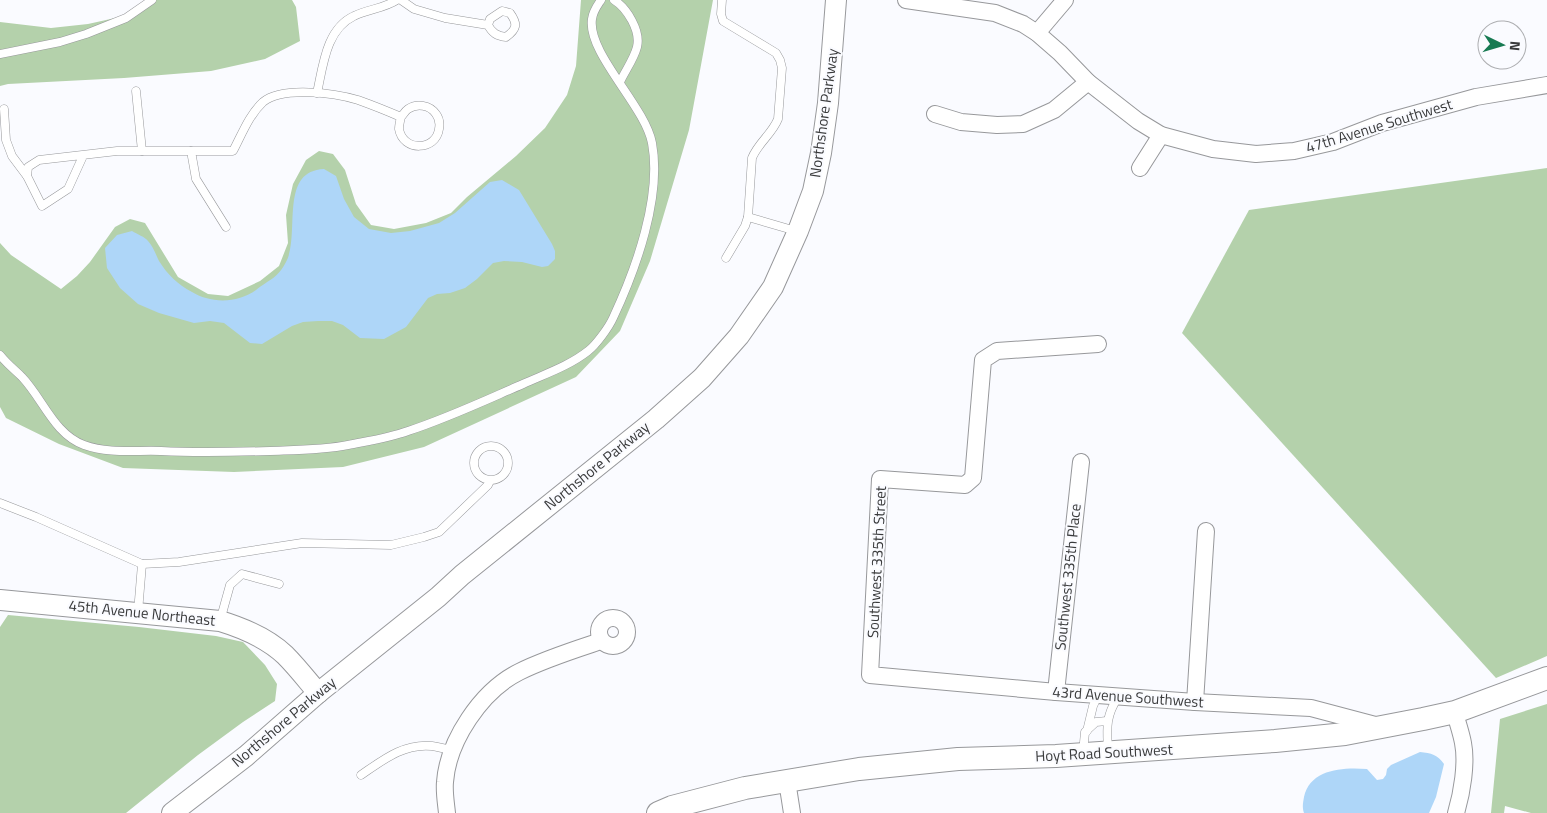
<svg xmlns="http://www.w3.org/2000/svg" width="1547" height="813" font-family="'Titillium Web',sans-serif">
<style>
.green{fill:#b4d1ab}
.water{fill:#aed6f8}
.lines{fill:none;stroke-linecap:round;stroke-linejoin:round}
.service-casing{stroke:#97989b;stroke-width:9}
.minor-casing{stroke:#97989b;stroke-width:18}
.tertiary-casing{stroke:#97989b;stroke-width:22}
.secondary-casing{stroke:#97989b;stroke-width:24}
.service{stroke:#fff;stroke-width:8}
.minor{stroke:#fff;stroke-width:16}
.tertiary{stroke:#fff;stroke-width:20}
.secondary{stroke:#fff;stroke-width:22}
.labels{text-anchor:middle;stroke-width:4;stroke-linejoin:round;paint-order:stroke}
.street-label{font-size:15px;fill:#3a3b3c;stroke:#fafbff}
</style>
<rect width="100%" height="100%" fill="#fafbff"/>
<g class="green">
<polygon points="146,0 292,0 296,7 300,41 265,59 211,71 124,78 8,84 0,86 0,22 51,28 88,24 124,16"/>
<polygon points="581,0 713,0 689,130 650,261 620,331 576,377 424,447 343,467 234,472 123,468 59,444 6,418 0,407 0,243 11,255 61,289 77,276 90,262 115,227 130,219 145,223 178,277 208,294 228,296 260,281 279,266 288,243 286,215 293,184 306,160 319,151 333,154 345,170 356,204 371,225 394,229 426,223 451,213 467,197 516,156 545,128 567,95 576,66"/>
<polygon points="1547,168 1547,656 1496,678 1182,333 1249,210"/>
<polygon points="8,615 139,627 216,636 243,642 265,665 277,684 275,701 243,722 198,755 126,813 0,813 0,627"/>
<polygon points="1547,704 1547,813 1531,813 1505,806 1504,813 1491,813 1500,719"/>
</g>
<g class="water">
<path d="M324 169 336 176 344 199 354 217 369 229 391 233 410 231 439 223 455 213 490 182 502 180 519 190 552 244 555 251V259L548 266 542 267 522 262 504 261 493 263 477 279 465 288 450 293 437 294 428 298 406 327 384 339 360 338 343 325 332 321H318L303 322 292 326 262 344 250 343 224 323 210 321 194 323 159 313 138 304 120 288 107 268 105 248 117 235 132 231C137 234 145 237 148 241 153 246 156 255 159 261 168 275 177 284 192 292 196 294 201 297 206 298 223 303 242 300 256 290 270 279 278 278 286 262 301 235 278 171 324 169Z"/>
<path d="M1420 752C1431 753 1438 755 1444 764L1436 797 1429 813H1304C1302 807 1303 803 1304 797 1310 769 1343 767 1367 769L1377 780 1383 779 1386 775 1387 769 1391 765Z"/>
</g>
<g class="lines">
<defs>
<g id="service">
<path d="M401 0 414 9 445 18 488 25C492 33 497 36 506 37 517 29 518 24 510 13L502 11 490 19 488 25"/>
<path d="M614 0C627 8 641 31 637 47 634 59 625 71 620 82"/>
<path d="M722 0 721 14 723 21 776 53 780 60 782 68 778 119C772 134 758 143 752 158L748 217 745 226 726 258"/>
<polyline points="0,54 60,42 86,34 126,18 152,0"/>
<polyline points="136,91 142,151"/>
<path d="M317 93C323 66 326 29 354 16 368 9 383 9 397 0"/>
<polyline points="4,109 6,140 12,156 27,176"/>
<polyline points="191,151 196,179 226,227"/>
<path d="M83 156 68 189 42 206 27 176 28 167 39 160 117 151H233C242 134 249 115 263 102 282 86 335 93 358 100 372 105 387 111 401 117 400 121 399 125 399 129 403 152 436 151 439 129 440 124 439 118 436 114 430 105 417 103 408 109 405 111 403 115 401 117"/>
<polyline points="748,217 796,231"/>
<path d="M0 355C7 364 15 370 22 377 43 399 54 434 84 445 109 454 136 450 161 451 198 453 234 452 270 451 296 450 323 450 348 445 368 441 389 438 408 431 448 418 486 400 523 384 545 374 569 366 588 351 596 345 609 327 613 318 636 269 662 197 652 143 645 106 587 53 592 19 593 11 597 6 601 0"/>
<circle cx="491" cy="463" r="17"/>
<polyline points="0,503 36,517 142,564 179,562 302,543 391,545 424,537 439,532 488,485 490,481"/>
<polyline points="138,612 142,564"/>
<polyline points="220,621 230,585 242,574 279,584"/>
<polyline points="1087,731 1093,706 1098,695"/>
<path d="M1108 751C1107 729 1105 717 1118 697"/>
<polyline points="1083,753 1085,732 1096,722 1107,721"/>
<path d="M361 775C383 760 404 743 432 746 439 747 445 749 452 750"/>
</g>
<g id="minor">
<polyline points="906,0 995,13 1023,24 1037,33 1060,53 1088,82 1138,121 1161,135 1213,149 1256,154 1294,151 1333,142 1382,123 1476,97 1547,85"/>
<polyline points="1037,33 1065,0"/>
<polyline points="935,114 961,122 997,125 1023,124 1054,110 1088,82"/>
<polyline points="1140,168 1161,135"/>
<polyline points="1098,344 997,351 983,360 973,478 965,485 880,479 870,675 1056,692 1195,702 1311,708 1379,726"/>
<circle cx="613" cy="632" r="14"/>
<polyline points="1056,692 1081,462"/>
<polyline points="1195,702 1206,531"/>
<path d="M1455 712C1457 722 1461 732 1463 743 1467 763 1462 793 1456 813"/>
<polyline points="787,781 792,813"/>
<path d="M447 813C446 803 444 792 445 782 448 741 481 691 519 672 545 659 574 650 601 641"/>
</g>
<g id="tertiary">
<path d="M0 600 220 621C243 628 267 638 285 655 297 667 307 680 318 693"/>
<polyline points="172,813 246,756 318,693 438,597 462,575 656,419 702,378 739,336 773,287 798,231 813,191 821,153 828,103 836,0"/>
</g>
<polyline id="secondary" points="658,813 672,807 745,788 859,769 958,759 1056,756 1275,741 1345,734 1423,719 1455,712 1547,678"/>
</defs>
<use href="#service" class="service-casing"/>
<use href="#minor" class="minor-casing"/>
<use href="#tertiary" class="tertiary-casing"/>
<use href="#secondary" class="secondary-casing"/>
<use href="#service" class="service"/>
<use href="#minor" class="minor"/>
<use href="#tertiary" class="tertiary"/>
<use href="#secondary" class="secondary"/>
</g>
<g class="labels">
<g class="street-label">
<text transform="translate(824 113) rotate(-82)" y="5">Northshore Parkway</text>
<text transform="translate(1379 126) rotate(-17)" y="5">47th Avenue Southwest</text>
<text transform="translate(597 466) rotate(-39)" y="5">Northshore Parkway</text>
<text transform="translate(877 562) rotate(-87)" y="5">Southwest 335th Street</text>
<text transform="translate(1068 577) rotate(-84)" y="5">Southwest 335th Place</text>
<text transform="translate(142 613) rotate(6)" y="5">45th Avenue Northeast</text>
<text transform="translate(1128 697) rotate(4)" y="5">43rd Avenue Southwest</text>
<text transform="translate(284 722) rotate(-40)" y="5">Northshore Parkway</text>
<text transform="translate(1104 753) rotate(-3)" y="5">Hoyt Road Southwest</text>
</g>
</g>
<g transform="translate(1502 45) rotate(95)"><circle r="24" fill="#fafbff" stroke="#adaeb1"/>
<path d="M0-4L9 19L0 12L-9 19Z" fill="#177a52"/>
<text y="-8" font-size="14" font-weight="bold" text-anchor="middle" fill="#3a3b3c">N</text>
</g>
</svg>
